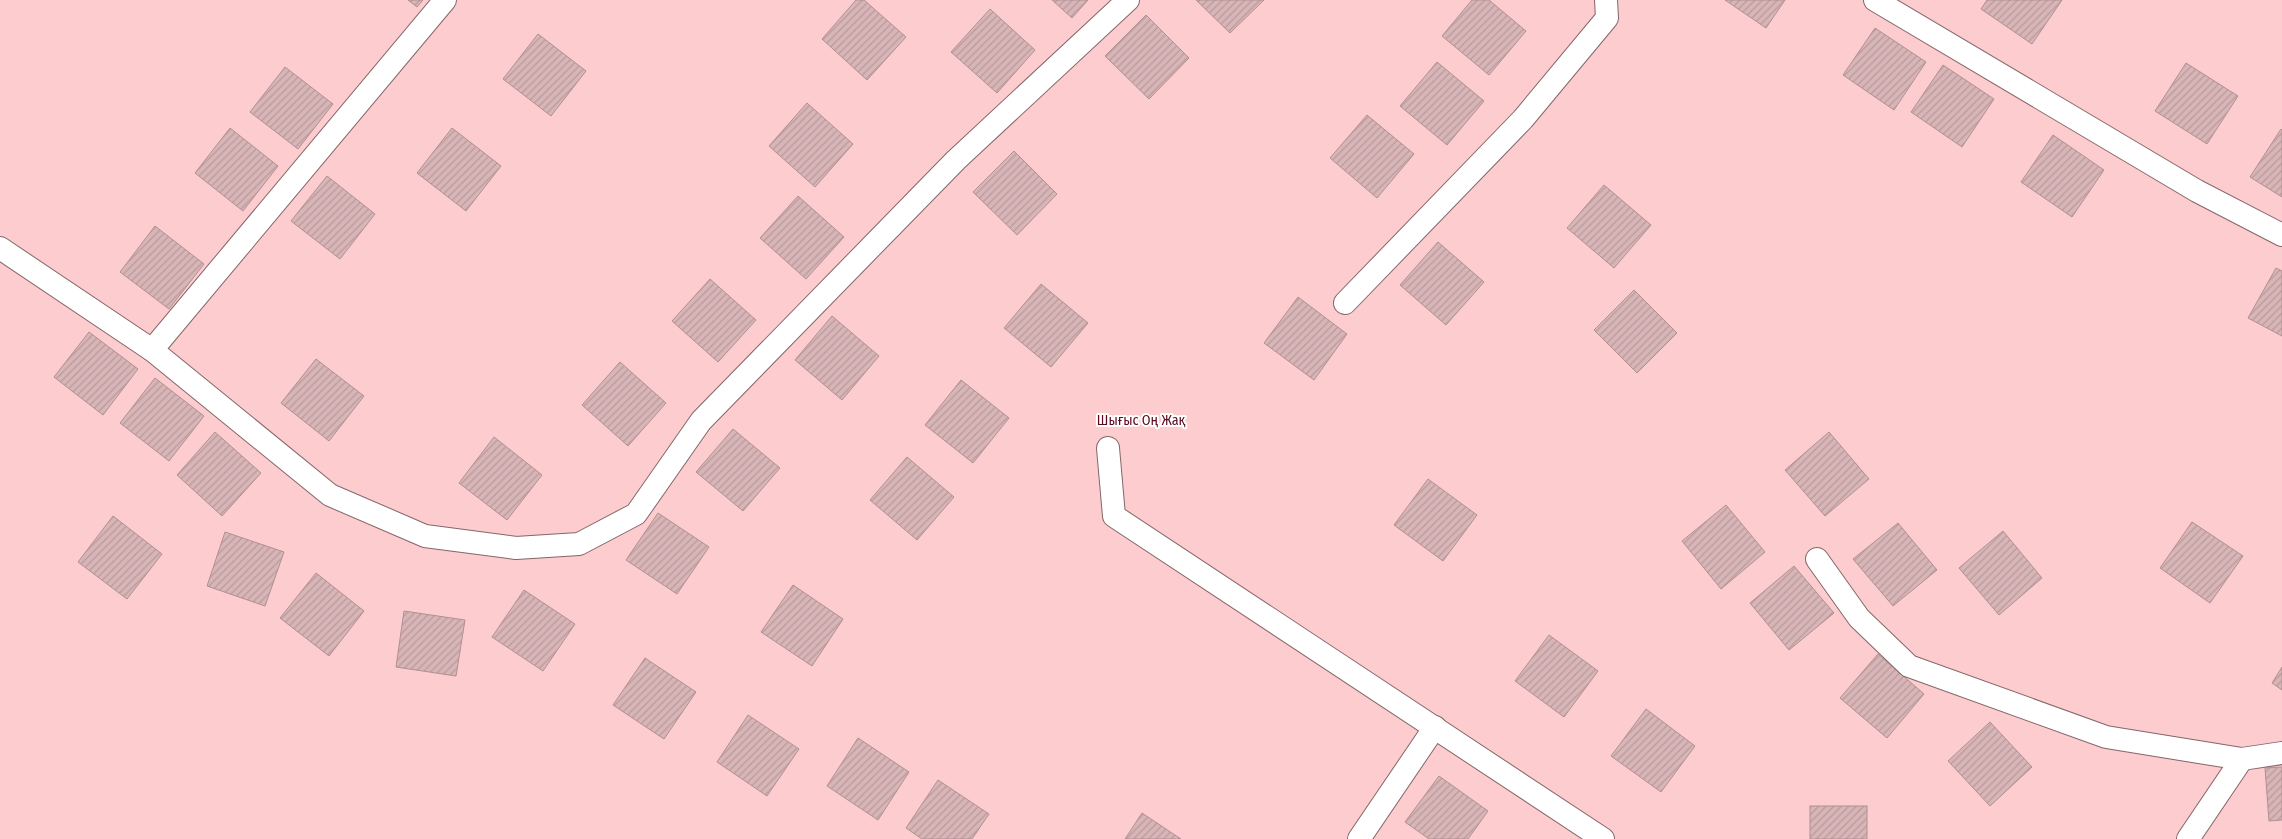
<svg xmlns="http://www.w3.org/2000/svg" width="2282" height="839" font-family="'Fira Sans Condensed',sans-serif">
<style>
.garden{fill:#fccccf}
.building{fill:url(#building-hatch);stroke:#b19092}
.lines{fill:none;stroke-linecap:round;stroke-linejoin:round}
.lane-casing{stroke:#856668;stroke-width:24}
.lane{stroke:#fff;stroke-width:22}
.labels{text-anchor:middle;stroke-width:4;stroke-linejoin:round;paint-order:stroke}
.park-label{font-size:14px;fill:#5e0a1e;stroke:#fff}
</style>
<defs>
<pattern id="building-hatch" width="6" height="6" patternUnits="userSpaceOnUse" patternTransform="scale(1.25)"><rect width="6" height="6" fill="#d8b5b7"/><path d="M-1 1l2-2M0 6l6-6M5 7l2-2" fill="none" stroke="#b99a9c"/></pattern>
</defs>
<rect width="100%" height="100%" fill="#fde7e8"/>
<rect class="garden" x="0" y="0" width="2282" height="839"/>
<g class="building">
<polygon points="408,0 423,0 417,7"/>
<polygon points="856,0 864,0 906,37 867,80 822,39"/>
<polygon points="1052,0 1088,0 1072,18"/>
<polygon points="1196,0 1264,0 1230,33"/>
<polygon points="1472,0 1489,0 1526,31 1489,75 1442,36"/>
<polygon points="1725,0 1785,0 1766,28"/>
<polygon points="1987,0 2062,0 2032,44 1981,9"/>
<polygon points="990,9 1035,50 997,93 951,52"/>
<polygon points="1146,15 1189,58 1149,99 1105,56"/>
<polygon points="1875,28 1926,62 1894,110 1843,75"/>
<polygon points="538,34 586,71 551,116 503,79"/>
<polygon points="1437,62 1484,101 1447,145 1400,106"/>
<polygon points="2186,63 2238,96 2207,144 2155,111"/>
<polygon points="1943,65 1994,99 1962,147 1911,112"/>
<polygon points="285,67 333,104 298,149 250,112"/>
<polygon points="807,103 853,144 815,187 769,146"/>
<polygon points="1367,115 1414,154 1377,198 1330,158"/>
<polygon points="230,128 278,166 243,211 195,173"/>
<polygon points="452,128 501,166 466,211 417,173"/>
<polygon points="2281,129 2282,130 2282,197 2250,177"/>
<polygon points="2053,135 2104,170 2072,217 2021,182"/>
<polygon points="1014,151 1057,194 1017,235 973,192"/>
<polygon points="327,176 375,214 340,259 291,221"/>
<polygon points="1604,185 1651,225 1614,268 1567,228"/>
<polygon points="798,196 844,237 806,279 760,238"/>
<polygon points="155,226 204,264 169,309 120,272"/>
<polygon points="1438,242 1484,282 1446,325 1400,285"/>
<polygon points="2276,268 2282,271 2282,336 2248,318"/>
<polygon points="710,279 756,320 718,362 672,321"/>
<polygon points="1041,284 1088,323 1051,367 1004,328"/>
<polygon points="1634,290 1677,333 1637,373 1594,330"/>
<polygon points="1298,297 1347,334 1314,380 1264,343"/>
<polygon points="832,316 879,356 842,400 795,360"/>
<polygon points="89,332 138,369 103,415 54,377"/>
<polygon points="316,359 364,396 329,441 281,403"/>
<polygon points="620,362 666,403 628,446 582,405"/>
<polygon points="155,378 204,416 169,461 120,423"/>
<polygon points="961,380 1009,418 973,463 925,425"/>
<polygon points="733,429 780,468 743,511 696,472"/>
<polygon points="215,432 261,473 222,516 177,475"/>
<polygon points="1829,432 1869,479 1825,516 1785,470"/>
<polygon points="494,437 542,475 507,520 459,483"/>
<polygon points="907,457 954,497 917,540 870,500"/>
<polygon points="1428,479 1477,515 1443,561 1394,525"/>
<polygon points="1726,505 1765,552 1721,589 1682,541"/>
<polygon points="658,513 709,547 677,594 626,560"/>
<polygon points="113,516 162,554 127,599 78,562"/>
<polygon points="2192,522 2243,556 2210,603 2160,568"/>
<polygon points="1898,523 1937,570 1893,606 1853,559"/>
<polygon points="2003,531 2042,578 1999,615 1959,568"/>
<polygon points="225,532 284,552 265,606 207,586"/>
<polygon points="1794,566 1834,613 1789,650 1750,603"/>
<polygon points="316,573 364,611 329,656 280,618"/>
<polygon points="793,585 843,619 812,666 761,632"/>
<polygon points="524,590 575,624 543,671 492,637"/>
<polygon points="404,611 465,620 456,676 396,667"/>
<polygon points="1549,635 1598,671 1564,717 1515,681"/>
<polygon points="1878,654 1924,694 1887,738 1840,698"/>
<polygon points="645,658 696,692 664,739 613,705"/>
<polygon points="2282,667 2282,690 2272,683"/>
<polygon points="1646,709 1695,746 1661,792 1611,756"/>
<polygon points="748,715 799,749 767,796 717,762"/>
<polygon points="1990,722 2032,767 1990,806 1948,761"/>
<polygon points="858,738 909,772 878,820 827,786"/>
<polygon points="2282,767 2282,820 2269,821 2265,768"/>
<polygon points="1439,776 1488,811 1468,839 1429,839 1405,822"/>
<polygon points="938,780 989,814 972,839 922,839 906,828"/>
<rect x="1810" y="806" width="57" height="33"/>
<polygon points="1142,813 1181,839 1125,839"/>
</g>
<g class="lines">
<defs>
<g id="lane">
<polyline points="1875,0 2197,191 2282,235"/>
<polyline points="0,248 152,350 330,495 425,536 516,548 579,544 636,514 701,421 956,160 1128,0"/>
<polyline points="1345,303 1523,119 1607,18 1606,0"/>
<polyline points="152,350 445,0"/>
<polyline points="1108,448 1114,516 1603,839"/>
<polyline points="1817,559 1859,618 1909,666 2106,737 2242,759 2282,753"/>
<polyline points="1359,839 1435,727"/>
<polyline points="2188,839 2242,759"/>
</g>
</defs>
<use href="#lane" class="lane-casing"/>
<use href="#lane" class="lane"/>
</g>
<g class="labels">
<g class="park-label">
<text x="1141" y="425">Шығыс Оң Жақ</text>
</g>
</g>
</svg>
